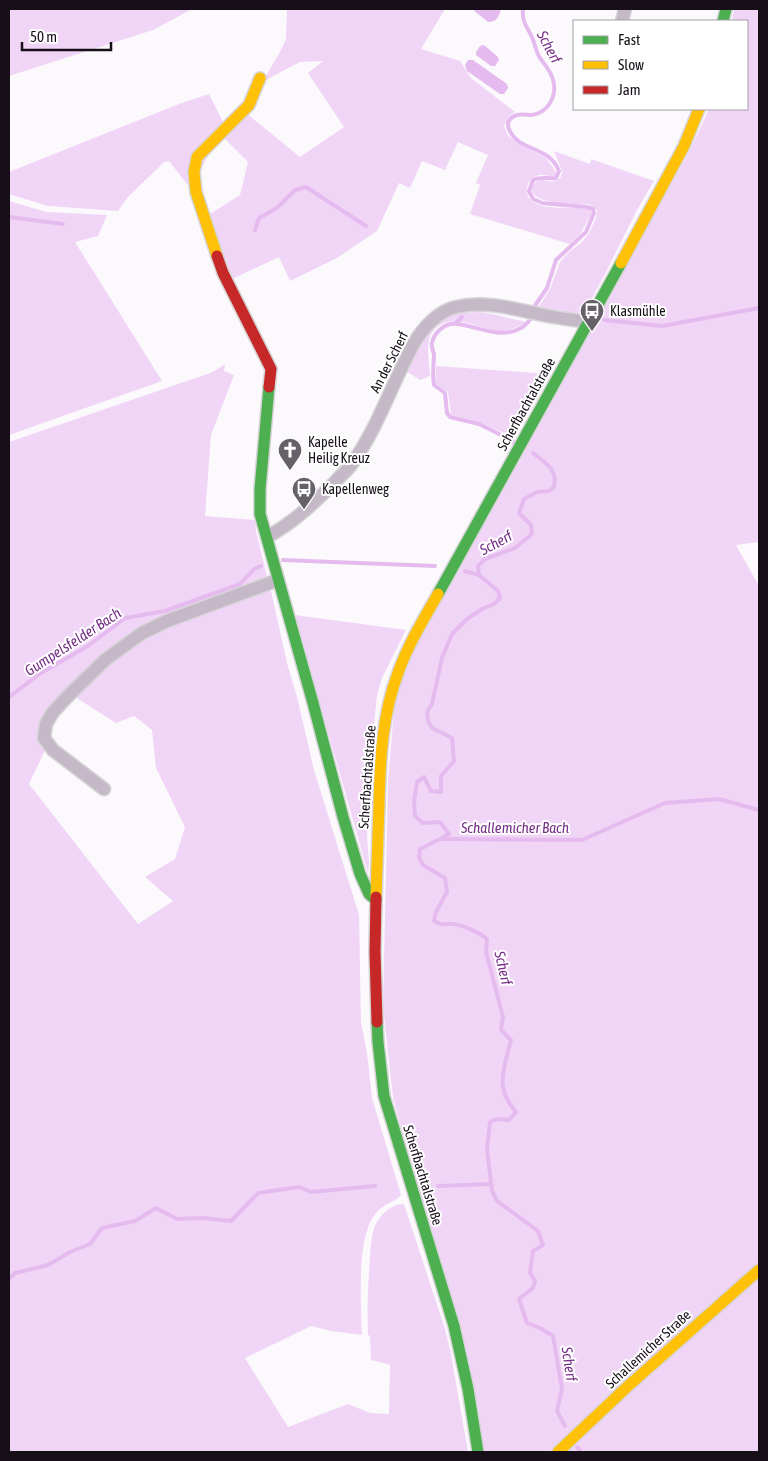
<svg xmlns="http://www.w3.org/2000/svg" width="768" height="1461" font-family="'Asap Condensed',sans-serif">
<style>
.green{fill:#f1d5f7}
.water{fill:#e5bbef}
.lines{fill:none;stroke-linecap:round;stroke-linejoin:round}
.stream{stroke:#e5bbef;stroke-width:4}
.street-casing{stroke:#d6d4d7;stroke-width:15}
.fast-casing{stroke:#d6d4d7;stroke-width:14}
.slow-casing{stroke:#d6d4d7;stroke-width:14}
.jam-casing{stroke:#d6d4d7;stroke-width:14}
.street{stroke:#c5b8c7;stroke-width:12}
.fast{stroke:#4caf50;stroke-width:11}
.slow{stroke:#ffc107;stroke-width:11}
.jam{stroke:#c62828;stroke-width:11}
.labels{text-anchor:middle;stroke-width:4;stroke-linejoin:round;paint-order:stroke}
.poi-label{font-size:14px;fill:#160f18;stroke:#fff;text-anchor:start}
.street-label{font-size:14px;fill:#160f18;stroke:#fff}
.water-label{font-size:15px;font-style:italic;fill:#752e85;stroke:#fff}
</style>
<rect width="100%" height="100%" fill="#fbf9fc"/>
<g class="green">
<polygon points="9,9 192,9 153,30 9,76"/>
<path d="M287 9H445L421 49 460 61 471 78 515 112 509 116 504 126 508 136 525 147 546 158 556 172 555 176C548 177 542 173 536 176 530 179 528 183 527 188 524 216 576 204 591 210L592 213 581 233 570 244 470 214 480 185 476 183 488 155 458 142 445 170 422 161 410 188 399 183 377 231 337 258 290 281 279 257 232 279 207 216 240 195 248 162 223 137 246 113 300 157 344 127 308 73 323 61 300 62 273 76 261 84 280 52 286 39Z"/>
<polygon points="734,9 759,9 759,542 736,545 759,586 759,1452 567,1452 563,1440 549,1452 485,1452 393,1097 383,1006 388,780 395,699 414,650 688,154 709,109 747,109 747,21 732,21"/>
<polygon points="209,94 224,124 191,189 169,161 164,162 127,198 118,211 48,206 9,194 9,172 179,104"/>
<path d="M554 151 590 164 591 159 654 181 637 210 606 272 586 309 578 313 573 314 559 310 538 308 550 289 560 262 570 251 581 243 589 233 596 218 597 210 594 207 589 204C576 204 532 205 532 189 532 186 533 184 536 182 544 176 550 187 561 177L562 171Z"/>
<polygon points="9,201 46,212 107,215 98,236 75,242 162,381 9,435"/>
<path d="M479 312 492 314 526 322C517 327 508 332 497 331 477 328 447 309 431 334 426 342 429 366 430 376L420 380 406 371C415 348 433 319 459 313 466 312 473 313 479 312Z"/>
<path d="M225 364 224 371 234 375 211 435 205 516 255 520 256 532 267 576 262 582 166 618 141 631 103 657 67 692 50 711 39 727 43 728 42 741 47 746 29 784 138 924 173 901 145 877 175 859 185 827 156 768 152 730 134 716 116 723 72 695 108 662 143 638 168 625 268 586H270L287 663 297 697 314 770 359 915 361 1023 367 1053 372 1098 401 1195C395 1202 383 1204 376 1213 356 1236 361 1304 362 1335L331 1331 311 1326 245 1358 288 1427 348 1404 370 1413 389 1414 390 1365 371 1360 370 1336 368 1335C367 1309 368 1284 370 1257 371 1247 371 1236 375 1226 379 1216 392 1203 404 1204L445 1329 451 1354 468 1452H9V442L213 372Z"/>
<polygon points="436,366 549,374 524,417 508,435 479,422 451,415 448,392 436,384"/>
<polygon points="295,615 406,630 382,678 377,695 371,756 367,836 369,863 368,873"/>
</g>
<g class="water">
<path d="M472 9H501C499 16 497 22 488 22Z"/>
<polygon points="484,45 498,57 499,60 495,66 491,66 476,55 476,52 480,46"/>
<polygon points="468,60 473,60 507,84 508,88 504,94 500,94 467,71 465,65"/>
</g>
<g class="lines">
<g class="stream">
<path d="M523 9C522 22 526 25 532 37 535 44 536 52 540 58 548 69 556 78 554 92 552 104 544 113 532 115 527 115 522 114 517 115 510 117 506 122 509 129 518 152 549 145 559 171L556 178C548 179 541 176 533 180L529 191 533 199 542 203 587 207 593 209 594 213 586 232 556 260 547 288 534 307"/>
<polyline points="9,217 63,224"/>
<polyline points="255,230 259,218 277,208 295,190 306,187 366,226"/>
<polyline points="604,320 662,326 759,308"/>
<polyline points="456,323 462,317"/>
<path d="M515 443 505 437 479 424 450 417 447 413 445 393 434 385C432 374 434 365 434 354 433 351 431 347 432 343 434 332 446 322 457 324 479 326 499 340 521 328 526 325 528 323 531 318"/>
<path d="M533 453C545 462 558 470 554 487L549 491 537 492 524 499 519 513 531 525 532 534 515 548 485 559 478 566 479 575 498 591 500 598 494 604 482 609 467 619 452 634 442 658 432 704 427 712 428 721 432 728 452 738 454 761 441 776V792L431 791 424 777 417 782 414 802 415 816 423 823 440 822 449 834 440 839 420 849 419 857 423 865 445 878 447 892 436 912 434 921C446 927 443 923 453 924 463 925 480 933 487 939L486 952 503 1017 501 1030 511 1040C504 1069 494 1087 516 1112L509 1120 497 1119 490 1122 487 1149 492 1191 497 1201 538 1231 543 1245 533 1251 530 1273 535 1281 533 1288 519 1299 527 1323 540 1328 553 1336 562 1389 557 1411 565 1426"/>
<polyline points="283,560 435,566"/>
<polyline points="465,571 479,575"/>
<polyline points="9,697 41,673 88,646 125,618 165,611 240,584 254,569 261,566"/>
<polyline points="441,839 582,840 665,803 719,799 759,810"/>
<polyline points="438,1186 491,1184"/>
<polyline points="9,1279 15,1273 48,1265 70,1252 90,1244 102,1228 135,1221 156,1208 177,1219 203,1218 231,1221 258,1193 299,1187 311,1192 375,1186"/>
<polyline points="577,1447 581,1452"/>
</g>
<defs>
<g id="street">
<polyline points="622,21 625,9"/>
<path d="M267 537C293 523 315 502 335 482 340 476 347 471 351 465 378 428 392 383 414 343 423 328 438 311 456 307 485 300 515 309 543 315 558 318 574 320 589 322"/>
<polyline points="104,789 53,750 44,738 46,724 53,712 70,694 105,660 142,633 167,621 278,580"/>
</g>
<g id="fast">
<polyline points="723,21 726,9"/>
<polyline points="269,387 260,489 260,514 313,703 343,817 360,874 369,894 376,900"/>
<polyline points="438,594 621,263"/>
<polyline points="377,1022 378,1042 384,1096 454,1326 468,1389 478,1452"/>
</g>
<g id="slow">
<polyline points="217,256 196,192 194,172 197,157 249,105 260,78"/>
<polyline points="621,263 684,146 699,109"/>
<path d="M376 897C377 866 378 836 379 805 380 761 382 715 398 673 408 645 423 620 438 594"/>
<polyline points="558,1452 627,1387 759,1270"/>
</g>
<g id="jam">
<polyline points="217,256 223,273 271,369 269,387"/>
<polyline points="376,897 375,952 377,1022"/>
</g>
</defs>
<use href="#street" class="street-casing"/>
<use href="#fast" class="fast-casing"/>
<use href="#slow" class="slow-casing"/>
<use href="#jam" class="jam-casing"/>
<use href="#street" class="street"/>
<use href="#fast" class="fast"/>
<use href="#slow" class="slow"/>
<use href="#jam" class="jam"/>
</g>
<defs>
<symbol id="bus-pin" viewBox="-11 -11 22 30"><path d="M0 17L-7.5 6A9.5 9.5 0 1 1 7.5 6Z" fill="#666168" stroke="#fff"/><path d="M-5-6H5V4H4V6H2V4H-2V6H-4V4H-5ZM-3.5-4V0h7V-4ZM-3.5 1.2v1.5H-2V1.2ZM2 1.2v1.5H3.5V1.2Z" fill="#fff"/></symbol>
<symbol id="church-pin" viewBox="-11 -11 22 30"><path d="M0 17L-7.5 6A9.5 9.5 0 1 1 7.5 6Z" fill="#666168" stroke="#fff"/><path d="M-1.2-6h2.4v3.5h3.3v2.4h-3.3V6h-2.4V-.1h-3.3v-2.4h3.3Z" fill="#fff"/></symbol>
</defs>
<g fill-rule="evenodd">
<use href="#bus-pin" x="578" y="297" width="28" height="38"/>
<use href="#church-pin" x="276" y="436" width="28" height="38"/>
<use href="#bus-pin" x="290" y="475" width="28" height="38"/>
</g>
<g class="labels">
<g class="poi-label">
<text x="610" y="316">Klasmühle</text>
<text x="308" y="447">Kapelle<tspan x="308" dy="16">Heilig Kreuz</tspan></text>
<text x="322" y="494">Kapellenweg</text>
</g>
<g class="street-label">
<text transform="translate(389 362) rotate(-63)" y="5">An der Scherf</text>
<text transform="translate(526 404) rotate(-61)" y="5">Scherfbachtalstraße</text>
<text transform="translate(367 777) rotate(-86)" y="5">Scherfbachtalstraße</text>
<text transform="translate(423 1175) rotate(73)" y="5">Scherfbachtalstraße</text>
<text transform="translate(648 1349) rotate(-42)" y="5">Schallemicher Straße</text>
</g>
<g class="water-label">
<text transform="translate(549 47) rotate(62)" y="5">Scherf</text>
<text transform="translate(496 543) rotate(-28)" y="5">Scherf</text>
<text transform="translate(73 642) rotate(-33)" y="5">Gumpelsfelder Bach</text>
<text x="515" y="833">Schallemicher Bach</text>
<text transform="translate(503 968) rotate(77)" y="5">Scherf</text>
<text transform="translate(569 1364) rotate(81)" y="5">Scherf</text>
</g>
</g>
<rect width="768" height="1461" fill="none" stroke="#160f18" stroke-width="20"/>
<rect x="573" y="20" width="175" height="90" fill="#ffffff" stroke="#a29fa3"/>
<rect x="583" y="36" width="25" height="8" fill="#4caf50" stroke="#a29fa3"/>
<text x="618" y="45" font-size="15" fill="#160f18">Fast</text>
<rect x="583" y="61" width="25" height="8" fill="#ffc107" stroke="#a29fa3"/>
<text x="618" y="70" font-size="15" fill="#160f18">Slow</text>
<rect x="583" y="86" width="25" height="8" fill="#c62828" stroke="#a29fa3"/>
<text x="618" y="95" font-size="15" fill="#160f18">Jam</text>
<path d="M22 42v8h89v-8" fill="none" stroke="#160f18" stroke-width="2.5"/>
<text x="30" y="42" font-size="15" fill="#160f18" stroke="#ffffff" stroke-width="4" paint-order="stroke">50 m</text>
</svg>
